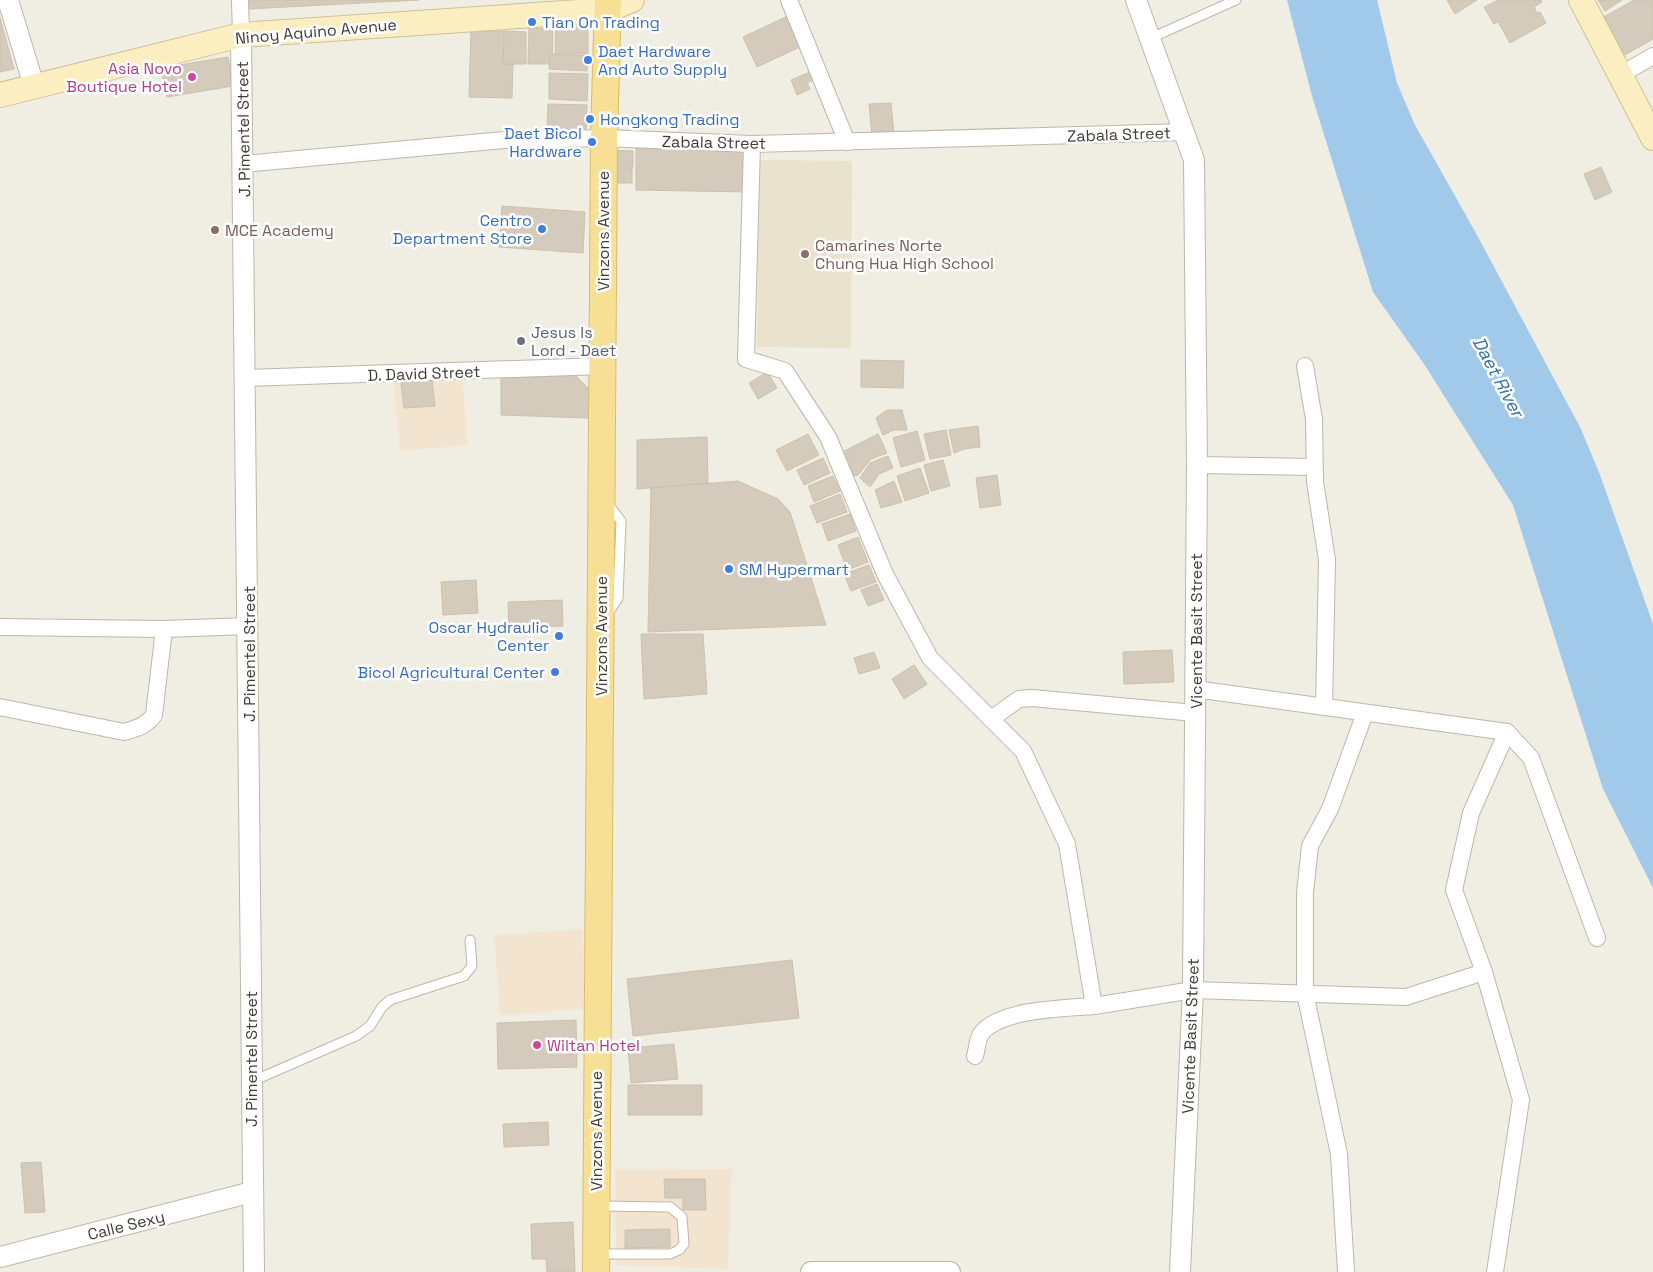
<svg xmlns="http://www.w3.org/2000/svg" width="1653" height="1272" font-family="'Space Grotesk',sans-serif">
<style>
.commercial{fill:#f2e4ce}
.education{fill:#e9e2cd}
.water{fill:#a1c9ea}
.building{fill:#d4cbbc;stroke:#cbc1ad}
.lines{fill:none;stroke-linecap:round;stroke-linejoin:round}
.service-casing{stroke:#beb7a9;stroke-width:11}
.minor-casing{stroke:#beb7a9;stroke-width:18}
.tertiary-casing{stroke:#beb7a9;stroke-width:22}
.secondary-casing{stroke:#cec195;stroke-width:26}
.primary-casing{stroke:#dbbd66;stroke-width:28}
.service{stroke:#fff;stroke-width:9}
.minor{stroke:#fff;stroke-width:16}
.tertiary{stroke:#fff;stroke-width:20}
.secondary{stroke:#fbefc2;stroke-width:24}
.primary{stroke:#f7e095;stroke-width:26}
.shop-dot{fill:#3f7fe0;stroke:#fff;stroke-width:2}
.hotel-dot{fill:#d1479c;stroke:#fff;stroke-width:2}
.education-dot{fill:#8d6e63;stroke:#fff;stroke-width:2}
.worship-dot{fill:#6b7280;stroke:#fff;stroke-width:2}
.labels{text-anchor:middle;stroke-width:5;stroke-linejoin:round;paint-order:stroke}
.shop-label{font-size:16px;fill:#366cbe;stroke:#fff;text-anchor:start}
.street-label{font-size:16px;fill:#413c34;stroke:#fff}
.hotel-label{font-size:16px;fill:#b23c85;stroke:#fff;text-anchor:end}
.education-label{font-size:16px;fill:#785e54;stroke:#fff;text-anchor:start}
.worship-label{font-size:16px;fill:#5b616d;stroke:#fff;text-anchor:start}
.water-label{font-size:18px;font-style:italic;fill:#3571a5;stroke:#fff}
</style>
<rect width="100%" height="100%" fill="#f0ede3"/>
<g class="commercial">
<polygon points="462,374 468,445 400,451 394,380"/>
<polygon points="583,929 585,1009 500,1015 494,935"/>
<polygon points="732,1169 728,1269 616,1265 615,1170"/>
</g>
<polygon class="education" points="759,160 852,161 851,348 757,347"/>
<polygon class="water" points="1287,0 1377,0 1397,83 1415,125 1477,235 1581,429 1600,475 1653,624 1653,888 1603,789 1513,505 1424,364 1373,292 1312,96"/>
<g class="building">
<polygon points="248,0 419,0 249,9"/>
<polygon points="1447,0 1477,0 1455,14"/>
<polygon points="1498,0 1541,0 1542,2 1534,7 1537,13 1540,12 1546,23 1510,43 1498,22 1494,24 1484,7"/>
<polygon points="1598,0 1622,0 1605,11"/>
<polygon points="1634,0 1653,0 1653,39 1623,56 1602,18"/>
<polygon points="790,15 804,45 757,67 743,37"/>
<polygon points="0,18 14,69 0,72"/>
<polygon points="556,27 588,27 588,54 555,54"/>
<polygon points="529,28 553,29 552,64 528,64"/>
<polygon points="471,31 504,31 503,64 513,64 512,98 469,97"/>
<polygon points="504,31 526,32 526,64 503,64"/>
<polygon points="550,54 588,56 587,71 549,69"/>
<polygon points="228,57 233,86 167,97 161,68"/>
<polygon points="815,70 818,78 807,83 810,89 797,95 791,80"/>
<polygon points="549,73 588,74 587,101 549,99"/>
<polygon points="891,103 894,135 872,137 869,104"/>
<polygon points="548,104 587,105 586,131 547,130"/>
<polygon points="636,148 748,150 748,192 636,190"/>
<polygon points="605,150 633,151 633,167 606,167"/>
<polygon points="1601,167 1612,192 1595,200 1584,174"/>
<rect x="605" y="168" width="27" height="15"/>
<polygon points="502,206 585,212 583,253 499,247"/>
<polygon points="861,360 904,361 903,388 861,387"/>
<polygon points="501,371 575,375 590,390 588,418 501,415"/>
<polygon points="767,372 777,388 758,399 749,383"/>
<polygon points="432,380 435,406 404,408 401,383"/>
<polygon points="887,410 902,410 907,430 894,430 883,435 876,418"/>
<polygon points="978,426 980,447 964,449 954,453 949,430"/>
<polygon points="946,430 951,455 930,459 924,434"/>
<polygon points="917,431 925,460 901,467 893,438"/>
<polygon points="808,434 819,455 787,471 776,450"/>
<polygon points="878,434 887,453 871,459 858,475 850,477 840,453"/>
<polygon points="707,437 708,483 637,489 637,440"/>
<polygon points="888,456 893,468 879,474 870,487 860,478 870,463"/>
<polygon points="823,458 830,473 804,485 797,470"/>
<polygon points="943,460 950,486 931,491 924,465"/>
<polygon points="920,468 929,493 905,501 897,476"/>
<polygon points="997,475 1001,505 980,508 976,478"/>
<polygon points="833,476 840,491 814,502 808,486"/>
<polygon points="738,481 778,499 790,512 826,625 648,632 651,488"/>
<polygon points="894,481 902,502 881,508 875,490"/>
<polygon points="840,494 847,512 817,523 810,506"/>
<polygon points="850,514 856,531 828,541 822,524"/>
<polygon points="858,537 868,562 847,570 838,545"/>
<polygon points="869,565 876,582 851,591 844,574"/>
<polygon points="476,580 478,613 443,615 441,582"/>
<polygon points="877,584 884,600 868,606 861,590"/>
<polygon points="562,600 563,626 509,628 508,602"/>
<polygon points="641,634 703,634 707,694 644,699"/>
<polygon points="1172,650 1174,682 1124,684 1123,652"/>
<polygon points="874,652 880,668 859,674 854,658"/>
<polygon points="914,665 927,684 904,699 892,679"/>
<polygon points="792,960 799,1018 633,1036 627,979"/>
<polygon points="576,1020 577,1067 498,1069 497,1023"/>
<polygon points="674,1044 678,1079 631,1083 628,1048"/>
<rect x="628" y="1085" width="74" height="30"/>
<polygon points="548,1122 549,1145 504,1147 503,1124"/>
<polygon points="41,1162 45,1212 25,1213 21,1163"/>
<polygon points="664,1179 705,1179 706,1210 683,1210 683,1198 665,1198"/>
<polygon points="573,1222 575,1272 547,1272 546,1259 532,1259 531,1224"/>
<polygon points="670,1229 670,1247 625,1248 625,1230"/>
</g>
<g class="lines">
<defs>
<g id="service">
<polyline points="1151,38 1236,0"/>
<polyline points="607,615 618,598 621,521 608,504"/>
<polyline points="253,1081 356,1036 370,1026 382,1007 390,1000 464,976 472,966 470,940"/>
<polyline points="599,1206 670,1207 682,1217 684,1244 679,1250 670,1254 599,1254"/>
</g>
<g id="minor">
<polyline points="240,0 241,35"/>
<polyline points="789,0 847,142"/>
<polyline points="1622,74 1653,56"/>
<polyline points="752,144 746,359 785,371 828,437 885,574 930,658 1023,751 1067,844 1094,1006 1193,990 1406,997 1484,972"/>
<polyline points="244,164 504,140 604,138 752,144 1185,132"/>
<polyline points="1305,366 1314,419 1315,482 1327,560 1324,707"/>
<polyline points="246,378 602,366"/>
<polyline points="1197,465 1314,467"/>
<polyline points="0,627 164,629"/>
<polyline points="1195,689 1507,732 1471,813 1454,890 1484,972 1521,1100 1495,1272"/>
<path d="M0 707 124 732C137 728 146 726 154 715L164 629 249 626"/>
<polyline points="991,719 1019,699 1032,698 1195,713"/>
<polyline points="1507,732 1531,758 1597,938"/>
<path d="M975 1056C977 1050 977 1040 981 1034 998 1009 1066 1008 1094 1006"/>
<polyline points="1346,1272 1339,1154 1305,993 1305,893 1310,846 1330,809 1365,713"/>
</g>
<g id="tertiary">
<polyline points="8,0 34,86"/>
<polyline points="1136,0 1194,160 1197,465 1193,990 1180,1272"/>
<polyline points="241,35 254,1272"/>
<polyline points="0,1257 252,1192"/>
<polyline points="811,1272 950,1272"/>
</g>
<g id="secondary">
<polyline points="1581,0 1653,138"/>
<polyline points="0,95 241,35 608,10 632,0"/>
</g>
<polyline id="primary" points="596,1272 604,138 608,0"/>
</defs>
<use href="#service" class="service-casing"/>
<use href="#minor" class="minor-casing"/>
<use href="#tertiary" class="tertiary-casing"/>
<use href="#secondary" class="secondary-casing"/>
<use href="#primary" class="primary-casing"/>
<use href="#service" class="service"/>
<use href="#minor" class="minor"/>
<use href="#tertiary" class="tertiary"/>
<use href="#secondary" class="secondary"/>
<use href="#primary" class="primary"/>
</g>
<g class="shop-dot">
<circle cx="532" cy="22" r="5"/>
<circle cx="588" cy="60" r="5"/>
<circle cx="590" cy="119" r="5"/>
<circle cx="592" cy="142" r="5"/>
<circle cx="542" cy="229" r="5"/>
<circle cx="729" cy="569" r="5"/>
<circle cx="559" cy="636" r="5"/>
<circle cx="555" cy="672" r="5"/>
</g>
<g class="hotel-dot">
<circle cx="192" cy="77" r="5"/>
<circle cx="537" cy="1045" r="5"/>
</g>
<g class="education-dot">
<circle cx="215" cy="230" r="5"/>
<circle cx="805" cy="254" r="5"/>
</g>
<circle class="worship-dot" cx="521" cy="341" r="5"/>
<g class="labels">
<g class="shop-label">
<text x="542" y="28">Tian On Trading</text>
<text x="598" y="57">Daet Hardware<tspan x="598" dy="18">And Auto Supply</tspan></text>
<text x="600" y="125">Hongkong Trading</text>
<text x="582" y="139" text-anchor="end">Daet Bicol<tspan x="582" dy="18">Hardware</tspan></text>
<text x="532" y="226" text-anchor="end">Centro<tspan x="532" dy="18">Department Store</tspan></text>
<text x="739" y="575">SM Hypermart</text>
<text x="549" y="633" text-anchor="end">Oscar Hydraulic<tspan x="549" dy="18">Center</tspan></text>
<text x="545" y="678" text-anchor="end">Bicol Agricultural Center</text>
</g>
<g class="street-label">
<text transform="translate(316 31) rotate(-5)" y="6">Ninoy Aquino Avenue</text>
<text transform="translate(243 129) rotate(-91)" y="6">J. Pimentel Street</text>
<text transform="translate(1119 134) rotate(-2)" y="6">Zabala Street</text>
<text transform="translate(714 142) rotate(1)" y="6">Zabala Street</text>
<text transform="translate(603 231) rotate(-90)" y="6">Vinzons Avenue</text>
<text transform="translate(424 373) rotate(-2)" y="6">D. David Street</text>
<text transform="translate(1196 631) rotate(-90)" y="6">Vicente Basit Street</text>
<text transform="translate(601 636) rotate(-90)" y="6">Vinzons Avenue</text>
<text transform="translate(249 654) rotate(-90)" y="6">J. Pimentel Street</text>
<text transform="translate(1190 1036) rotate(-88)" y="6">Vicente Basit Street</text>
<text transform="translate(251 1059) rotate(-90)" y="6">J. Pimentel Street</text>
<text transform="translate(596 1131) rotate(-90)" y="6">Vinzons Avenue</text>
<text transform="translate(126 1225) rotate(-14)" y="6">Calle Sexy</text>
</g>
<g class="hotel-label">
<text x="182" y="74">Asia Novo<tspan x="182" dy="18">Boutique Hotel</tspan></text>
<text x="547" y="1051" text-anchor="start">Wiltan Hotel</text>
</g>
<g class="education-label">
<text x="225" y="236">MCE Academy</text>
<text x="815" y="251">Camarines Norte<tspan x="815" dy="18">Chung Hua High School</tspan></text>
</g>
<g class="worship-label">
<text x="531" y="338">Jesus Is<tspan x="531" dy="18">Lord - Daet</tspan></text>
</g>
<g class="water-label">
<text transform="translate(1498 377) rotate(62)" y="6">Daet River</text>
</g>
</g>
</svg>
